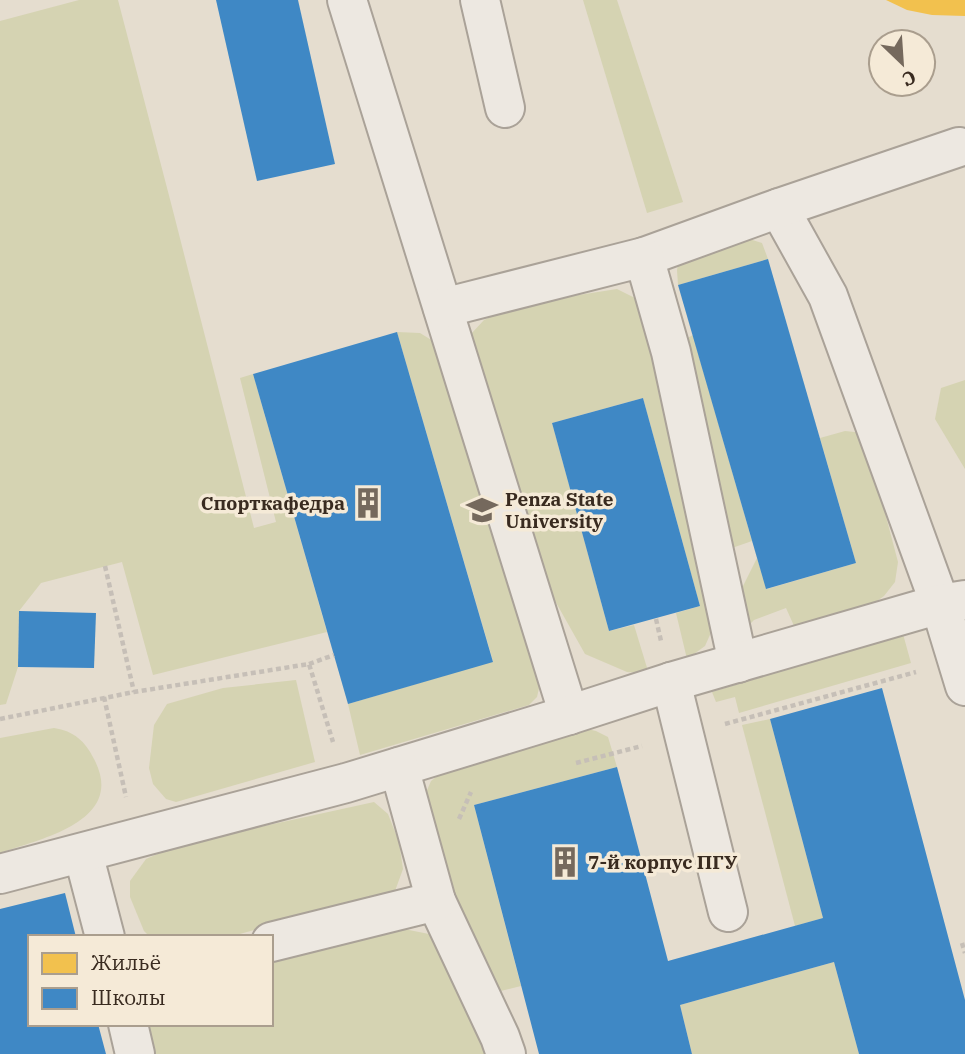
<svg xmlns="http://www.w3.org/2000/svg" width="965" height="1054" font-family="'IBM Plex Serif',serif">
<style>
.green{fill:#d5d3b2}
.homes{fill:#f2c14e}
.schools{fill:#3f88c5}
.lines{fill:none;stroke-linecap:round;stroke-linejoin:round}
.minor-casing{stroke:#aaa298;stroke-width:42}
.path{stroke:#c6bfb7;stroke-width:4.5;stroke-dasharray:5 3.5;stroke-linecap:butt}
.minor{stroke:#ede8e1;stroke-width:38}
.labels{text-anchor:middle;stroke-width:7;stroke-linejoin:round;paint-order:stroke}
.poi-label{font-size:19px;font-weight:bold;fill:#392b20;stroke:#f5ead7;text-anchor:start}
</style>
<rect width="100%" height="100%" fill="#e5ddcf"/>
<g class="green">
<polygon points="79,0 118,0 172,207 254,528 276,522 240,378 253,374 327,632 153,675 122,562 41,583 19,611 18,667 6,704 0,705 0,21"/>
<polygon points="583,0 617,0 683,202 647,213"/>
<polygon points="746,238 762,243 768,259 678,285 677,270 680,256"/>
<polygon points="617,289 637,299 648,321 713,628 705,646 687,659 676,613 700,606 643,398 552,423 609,631 634,625 648,671 640,673 627,672 585,654 545,583 471,334 484,320 515,305"/>
<polygon points="397,332 420,333 433,341 540,684 537,697 529,705 360,755 348,704 493,661"/>
<polygon points="693,335 752,541 732,548 684,340"/>
<polygon points="965,380 965,469 935,419 941,388"/>
<polygon points="845,431 864,433 898,562 895,582 884,596 870,606 795,628 786,608 754,620 748,626 739,599 743,586 757,558 767,589 856,563 820,438"/>
<polygon points="903,634 911,663 739,713 735,697 716,702 712,692"/>
<polygon points="296,680 315,762 176,802 166,799 153,784 149,768 154,725 167,704 223,688"/>
<polygon points="770,719 823,918 795,926 742,725"/>
<path d="M54 728C74 731 85 741 94 759 127 821 41 839 0 853V738Z"/>
<polygon points="583,728 596,731 608,737 617,767 474,805 521,986 488,994 436,837 425,795 431,781 446,769"/>
<polygon points="374,802 388,814 399,842 403,869 395,891 229,937 150,937 144,931 130,897 130,881 146,859 178,845"/>
<polygon points="404,929 429,934 448,959 485,1054 147,1054 146,1024 271,1024 271,959"/>
<polygon points="834,962 859,1054 692,1054 680,1005"/>
</g>
<polygon class="homes" points="886,0 965,0 965,16 932,15 907,10"/>
<g class="schools">
<polygon points="216,0 298,0 335,164 257,181"/>
<polygon points="768,259 856,563 766,589 678,285"/>
<polygon points="397,332 493,662 348,704 253,374"/>
<polygon points="643,398 700,606 609,631 552,423"/>
<polygon points="19,611 96,613 94,668 18,667"/>
<polygon points="882,688 965,1000 965,1054 859,1054 834,962 680,1005 692,1054 539,1054 474,805 617,767 668,961 823,918 770,719"/>
<polygon points="65,893 76,937 30,937 30,1024 98,1024 106,1054 0,1054 0,909"/>
</g>
<g class="lines">
<defs>
<g id="minor">
<polyline points="347,0 569,715"/>
<polyline points="480,0 505,108"/>
<polyline points="779,208 828,296 940,604 965,686"/>
<polyline points="644,257 779,208 959,147"/>
<polyline points="443,308 644,257 671,352 738,663"/>
<polyline points="671,682 728,912"/>
<polyline points="83,853 105,937"/>
<polyline points="0,874 346,783 569,715 671,682 940,604 965,600"/>
<polyline points="436,901 500,1037 506,1054"/>
<polyline points="271,942 436,901 399,767"/>
<polyline points="128,1024 135,1054"/>
</g>
</defs>
<use href="#minor" class="minor-casing"/>
<g class="path">
<polyline points="105,566 134,692"/>
<polyline points="656,619 661,641"/>
<polyline points="309,664 334,655"/>
<polyline points="104,697 126,797"/>
<polyline points="0,719 134,692 309,664 333,742"/>
<polyline points="725,724 916,672"/>
<polyline points="576,763 642,746"/>
<polyline points="459,819 471,792"/>
<polyline points="962,943 965,953"/>
</g>
<use href="#minor" class="minor"/>
</g>
<defs>
<symbol id="building-bare" viewBox="-9 -9 18 18"><path d="M-4-6H4V6H1V3H-1V6H-4ZM-2.5-4.3h1.7v1.8h-1.7ZM.8-4.3h1.7v1.8H.8ZM-2.5-1h1.7V.8h-1.7ZM.8-1h1.7V.8H.8Z" fill="#75695d" stroke="#f5ead7" stroke-width="2.5" paint-order="stroke"/></symbol>
<symbol id="university-bare" viewBox="-9 -9 18 18"><path d="M0-5L7-2L0 1L-7-2ZM-4 1L0 2.5L4 1V4Q0 6-4 4Z" fill="#75695d" stroke="#f5ead7" stroke-width="2.5" paint-order="stroke"/></symbol>
</defs>
<g fill-rule="evenodd">
<use href="#building-bare" x="346" y="481" width="44" height="44"/>
<use href="#university-bare" x="460" y="488" width="44" height="44"/>
<use href="#building-bare" x="543" y="840" width="44" height="44"/>
</g>
<g class="labels">
<g class="poi-label">
<text x="505" y="506">Penza State<tspan x="505" dy="22">University</tspan></text>
<text x="345" y="510" text-anchor="end">Спорткафедра</text>
<text x="588" y="869">7-й корпус ПГУ</text>
</g>
</g>
<rect x="28" y="935" width="245" height="91" fill="#f5ead7" stroke="#aa9e8e" stroke-width="2"/>
<rect x="42" y="953" width="35" height="21" fill="#f2c14e" stroke="#aa9e8e" stroke-width="2"/>
<text x="91" y="970" font-size="21" fill="#392b20">Жильё</text>
<rect x="42" y="988" width="35" height="21" fill="#3f88c5" stroke="#aa9e8e" stroke-width="2"/>
<text x="91" y="1005" font-size="21" fill="#392b20">Школы</text>
<g transform="translate(902 63) rotate(155)"><circle r="33" fill="#f5ead7" stroke="#aa9e8e" stroke-width="2"/>
<path d="M0-5L12 26L0 18L-12 26Z" fill="#75695d"/>
<text y="-10" font-size="19" font-weight="bold" text-anchor="middle" fill="#392b20">С</text>
</g>
</svg>
